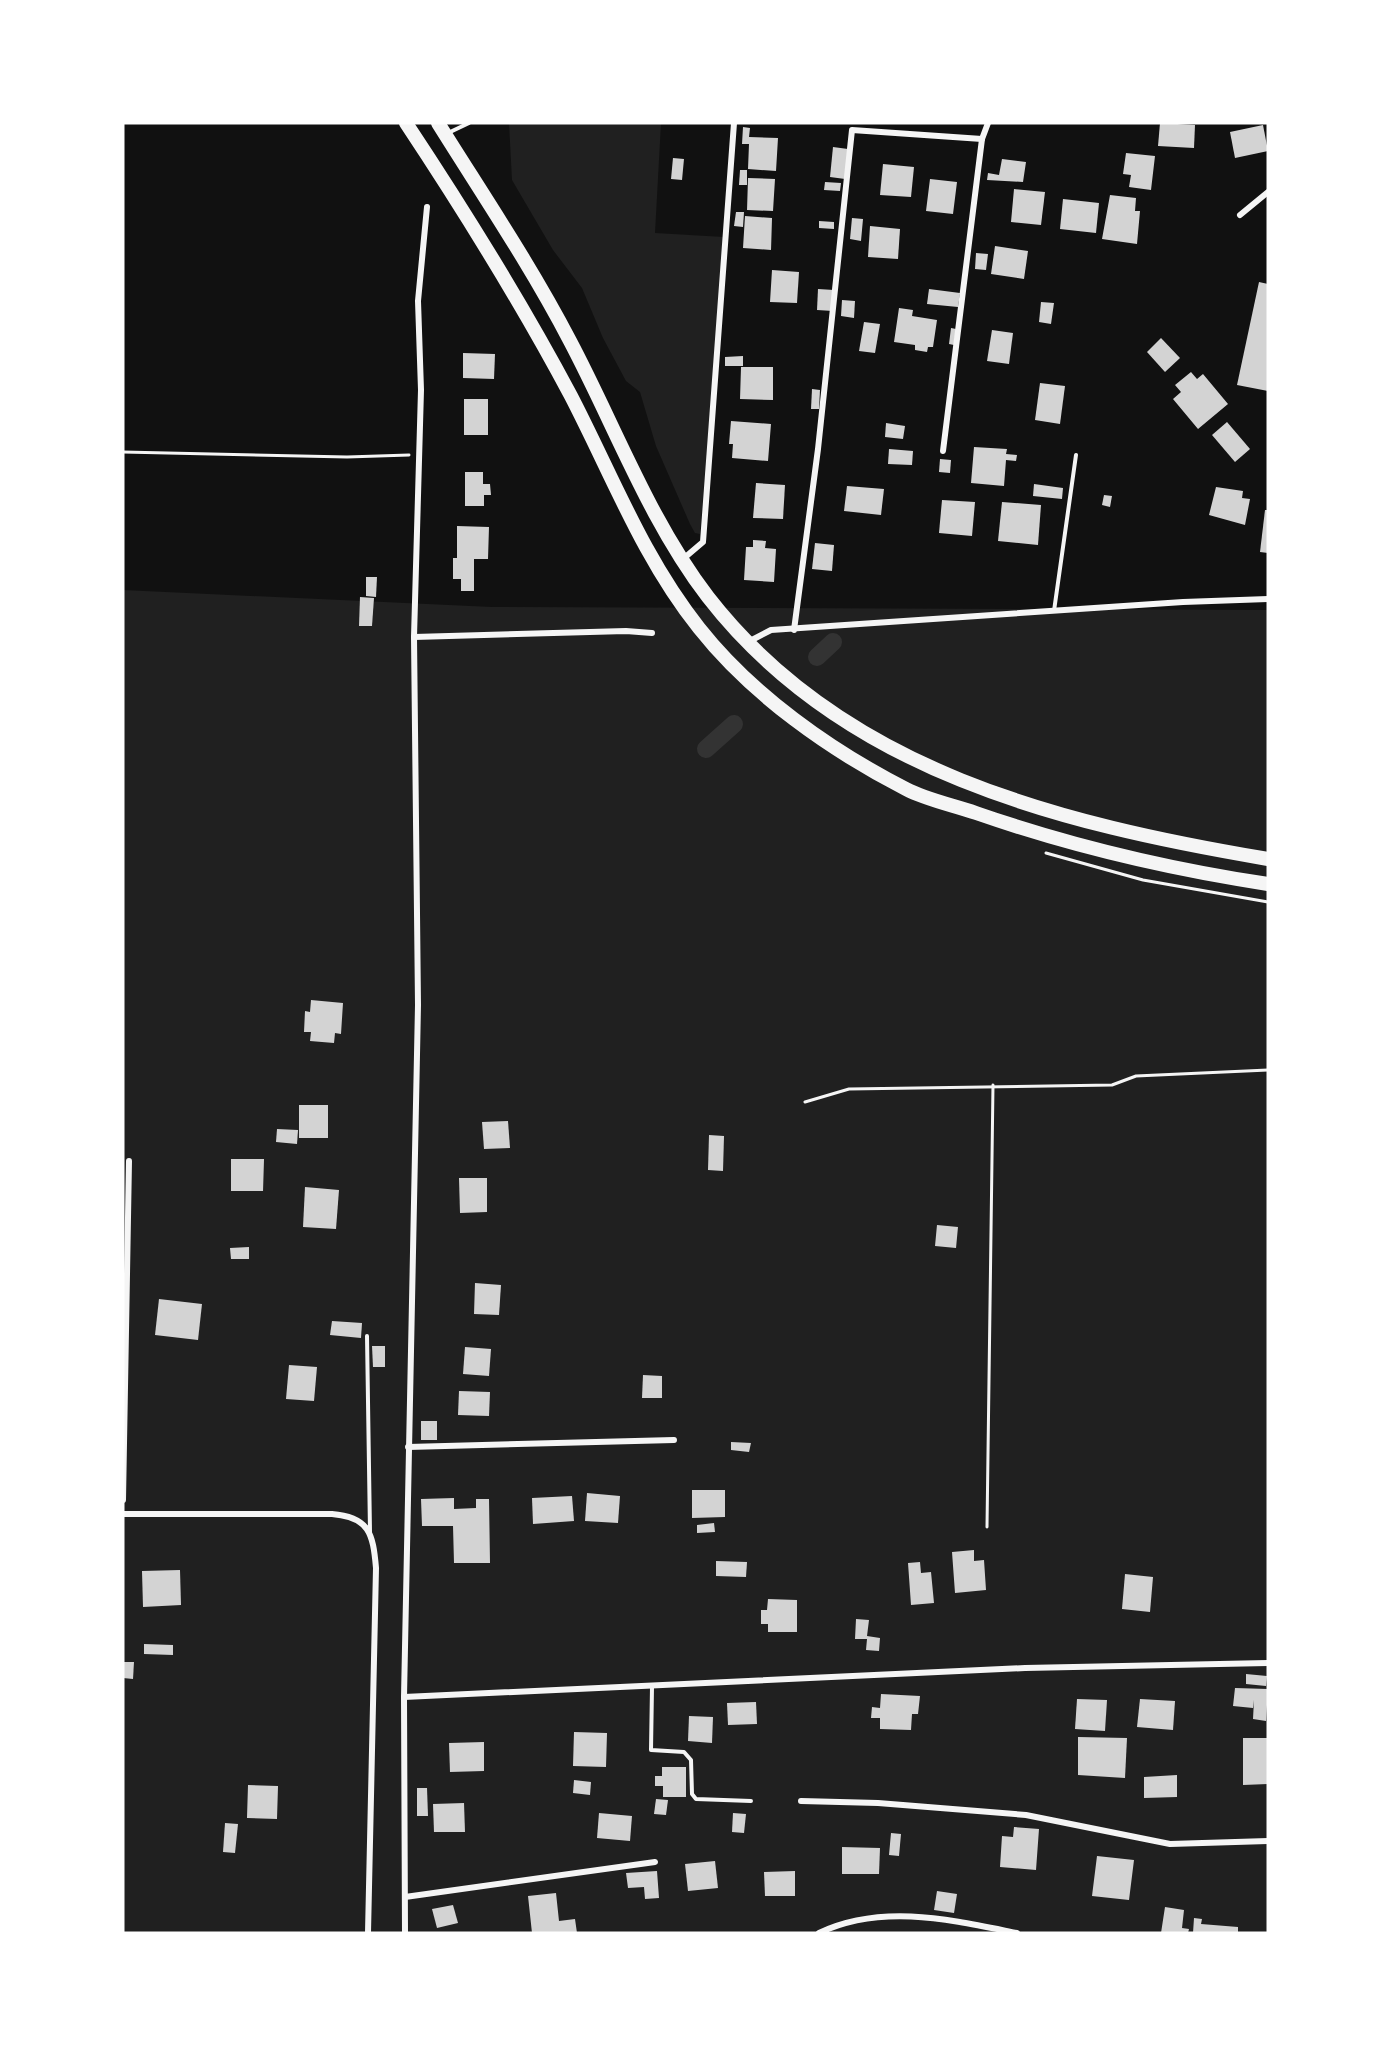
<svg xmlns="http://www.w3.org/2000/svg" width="1391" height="2056" font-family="'Noto Sans',sans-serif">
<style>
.green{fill:#202020}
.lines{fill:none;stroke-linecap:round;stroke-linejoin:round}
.canal{stroke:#333;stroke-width:18}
.building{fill:#d3d3d3}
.path{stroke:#f5f5f5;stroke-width:3}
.service{stroke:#f5f5f5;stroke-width:4}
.minor{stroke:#f5f5f5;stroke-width:6}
.trunk{stroke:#f5f5f5;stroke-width:14}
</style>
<rect width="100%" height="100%" fill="#111"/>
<g class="green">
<polygon points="509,123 661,123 655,233 724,237 700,534 695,533 690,524 656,446 640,392 626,381 603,338 582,288 553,250 512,180"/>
<polygon points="123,590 492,607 1268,610 1268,1933 123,1933"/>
</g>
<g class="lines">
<g class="canal">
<polyline points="817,657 833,642"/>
<polyline points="706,749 734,724"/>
</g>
</g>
<g class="building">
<polygon points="1160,123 1195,125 1194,148 1158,146"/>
<polygon points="1263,125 1268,151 1235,158 1230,132"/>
<polygon points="743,127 750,128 749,137 778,138 776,171 748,169 749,144 742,144"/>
<polygon points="833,147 848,149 845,179 830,177"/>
<polygon points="1126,153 1155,156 1151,190 1129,187 1131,175 1123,174"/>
<polygon points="673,158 684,159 682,180 671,179"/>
<polygon points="1002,159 1026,162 1023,182 987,180 988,173 999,175"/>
<polygon points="883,164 914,167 911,197 880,195"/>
<polygon points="740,170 747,170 747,185 739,185"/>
<polygon points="748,178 775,179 773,211 747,210"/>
<polygon points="930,179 957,182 953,214 926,211"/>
<polygon points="825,182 841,183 840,191 824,190"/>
<polygon points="1014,189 1045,192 1041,225 1011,222"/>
<polygon points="1110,195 1136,198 1135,211 1140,211 1137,244 1102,239"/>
<polygon points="1063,199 1099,203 1096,233 1060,229"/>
<polygon points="736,212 744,212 743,227 734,226"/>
<polygon points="745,216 772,218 771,250 743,248"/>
<polygon points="852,218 863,219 861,241 850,239"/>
<polygon points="819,221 834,222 834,229 819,228"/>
<polygon points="870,226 900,229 898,259 868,257"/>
<polygon points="995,246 1028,251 1024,279 991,274"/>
<polygon points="976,253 988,254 986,270 975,269"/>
<polygon points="772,270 799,272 797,303 770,302"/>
<polygon points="1259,282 1268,284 1268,391 1237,385"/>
<polygon points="818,289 834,290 833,311 817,310"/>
<polygon points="929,289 960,293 958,307 927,304"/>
<polygon points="842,300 855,301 854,318 841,316"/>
<polygon points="1041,302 1054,303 1051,324 1039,322"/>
<polygon points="899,308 913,310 912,316 937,320 933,347 928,347 927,352 915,350 915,345 894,342"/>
<polygon points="864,322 880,324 875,353 859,351"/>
<polygon points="951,328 956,329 954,345 949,344"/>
<polygon points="992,330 1013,333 1009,364 987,361"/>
<polygon points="1161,338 1180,358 1165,372 1147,352"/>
<polygon points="463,353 495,354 494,379 463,378"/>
<polygon points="743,356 743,366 725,366 725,357"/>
<polygon points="741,367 773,367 773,400 740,399"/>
<polygon points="1191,372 1197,379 1203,374 1228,404 1198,429 1173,399 1181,392 1175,385"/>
<polygon points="1040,383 1065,386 1060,424 1035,420"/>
<polygon points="812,389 820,390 819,409 811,409"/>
<rect x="464" y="399" width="24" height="36"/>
<polygon points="731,421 771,424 768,461 732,458 733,444 729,444"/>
<polygon points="1227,422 1250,449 1235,462 1212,435"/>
<polygon points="886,423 905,426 903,439 885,437"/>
<polygon points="974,447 1007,449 1006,454 1017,455 1016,461 1006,460 1004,486 971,483"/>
<polygon points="889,449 913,451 912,465 888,464"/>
<polygon points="940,459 951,460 950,473 939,472"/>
<polygon points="465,472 483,472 483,484 490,484 491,495 484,495 484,506 465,506"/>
<polygon points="756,483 785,485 783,519 753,518"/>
<polygon points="1034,484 1063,488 1062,499 1033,496"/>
<polygon points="847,486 884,489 881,515 844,511"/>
<polygon points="1216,487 1243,491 1242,498 1250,499 1245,525 1209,515"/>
<polygon points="1104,495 1112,496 1110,507 1102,505"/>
<polygon points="942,500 975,502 972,536 939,533"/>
<polygon points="1002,502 1041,505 1038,545 998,541"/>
<polygon points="1265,510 1268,510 1268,553 1260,552"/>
<polygon points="457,526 489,527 488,559 474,559 474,591 461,591 461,579 453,579 453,558 457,558"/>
<polygon points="753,540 766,541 765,548 776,549 774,582 744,580 746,547 753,547"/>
<polygon points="815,543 834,545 832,571 812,569"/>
<polygon points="366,577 377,577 376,597 366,596"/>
<polygon points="360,597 374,598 372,626 359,626"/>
<polygon points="311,1000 343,1003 341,1034 335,1033 334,1043 310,1041 311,1032 304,1032 305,1011 310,1012"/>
<rect x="299" y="1105" width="29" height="33"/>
<polygon points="508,1121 510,1148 484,1149 482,1122"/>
<polygon points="277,1129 298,1130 297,1144 276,1142"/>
<polygon points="709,1135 724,1136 723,1171 708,1170"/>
<polygon points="231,1159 264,1159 263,1191 231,1191"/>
<polygon points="459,1178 487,1178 487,1212 460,1213"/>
<polygon points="305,1187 339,1190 336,1229 303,1227"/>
<polygon points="937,1225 958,1227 956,1248 935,1246"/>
<polygon points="249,1247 249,1259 231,1259 230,1248"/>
<polygon points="475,1283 501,1285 499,1315 474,1314"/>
<polygon points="159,1299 202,1304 198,1340 155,1335"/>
<polygon points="332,1321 362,1323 361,1338 330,1335"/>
<polygon points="372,1346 385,1346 385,1367 373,1367"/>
<polygon points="465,1347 491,1349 489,1376 463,1374"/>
<polygon points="289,1365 317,1367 314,1401 286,1399"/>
<polygon points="643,1375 662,1376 662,1398 642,1398"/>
<polygon points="459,1391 490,1392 489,1416 458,1415"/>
<rect x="421" y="1421" width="16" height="19"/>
<polygon points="731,1442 751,1443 749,1452 731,1450"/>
<polygon points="692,1490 725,1490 725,1517 692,1518"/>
<polygon points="587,1493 620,1496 618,1523 585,1521"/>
<polygon points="572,1496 574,1521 533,1524 532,1498"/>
<polygon points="454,1498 454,1509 476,1508 476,1499 489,1499 490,1563 454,1563 453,1526 422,1526 421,1499"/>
<polygon points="714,1523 715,1532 697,1533 697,1525"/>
<polygon points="974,1550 974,1561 984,1560 986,1590 955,1593 952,1552"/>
<polygon points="716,1561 747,1562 746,1577 716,1576"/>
<polygon points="920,1562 921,1573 931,1572 934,1603 911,1605 908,1563"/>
<polygon points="180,1570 181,1605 143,1607 142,1571"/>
<polygon points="1125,1574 1153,1577 1150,1612 1122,1609"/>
<polygon points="768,1599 797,1600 797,1632 768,1632 768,1624 761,1624 761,1610 767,1610"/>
<polygon points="856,1619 869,1620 867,1636 880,1638 879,1651 866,1650 867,1639 855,1639"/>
<polygon points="144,1644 173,1645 173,1655 144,1654"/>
<polygon points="123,1662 134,1662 133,1679 123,1678"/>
<polygon points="1246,1674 1267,1676 1266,1686 1246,1684"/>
<polygon points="1235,1688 1268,1689 1266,1721 1253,1719 1254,1700 1253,1708 1233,1706"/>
<polygon points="881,1694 920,1696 918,1714 912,1714 911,1730 880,1729 880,1718 871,1718 872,1707 880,1708"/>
<polygon points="1077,1699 1107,1700 1105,1731 1075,1729"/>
<polygon points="1140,1699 1175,1701 1173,1730 1137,1727"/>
<polygon points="756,1702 757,1724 728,1725 727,1703"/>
<polygon points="689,1716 713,1717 712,1743 688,1741"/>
<polygon points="574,1732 607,1733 606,1767 573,1766"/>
<polygon points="1078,1737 1127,1738 1125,1778 1078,1775"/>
<polygon points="1243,1738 1268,1738 1268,1784 1243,1785"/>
<polygon points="484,1742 484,1771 450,1772 449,1743"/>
<polygon points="662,1767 686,1767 686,1797 663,1797 663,1786 655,1786 655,1776 662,1776"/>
<polygon points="1177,1775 1177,1797 1144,1798 1144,1777"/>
<polygon points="574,1780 591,1782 590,1795 573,1793"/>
<polygon points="248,1785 278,1786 277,1819 247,1818"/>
<polygon points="417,1788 427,1788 428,1816 417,1816"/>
<polygon points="656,1799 668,1800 666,1815 654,1814"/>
<polygon points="464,1803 465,1832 434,1832 433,1804"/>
<polygon points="599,1813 632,1816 630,1841 597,1838"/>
<polygon points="733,1813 746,1814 744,1833 732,1832"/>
<polygon points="225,1823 238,1824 235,1853 223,1852"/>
<polygon points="1014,1827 1039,1829 1036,1870 1000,1867 1002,1836 1013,1837"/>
<polygon points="891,1833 901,1834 899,1856 889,1855"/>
<polygon points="842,1847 880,1848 879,1874 842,1874"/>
<polygon points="1097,1856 1134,1860 1129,1900 1092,1896"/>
<polygon points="715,1861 718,1888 688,1891 685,1864"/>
<polygon points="657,1871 659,1898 645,1899 644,1887 628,1888 626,1873"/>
<polygon points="795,1871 795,1896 765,1896 764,1872"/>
<polygon points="937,1891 957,1894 954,1913 934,1910"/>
<polygon points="556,1893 559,1921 575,1919 577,1933 532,1933 528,1896"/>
<polygon points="453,1905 458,1923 437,1928 432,1909"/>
<polygon points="1165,1907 1184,1910 1182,1928 1189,1929 1188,1933 1161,1933"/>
<polygon points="1194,1918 1202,1919 1201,1924 1238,1927 1238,1933 1193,1933"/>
</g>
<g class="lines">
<g class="path">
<polyline points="123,452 347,457 409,455"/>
<polyline points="1046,853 1143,880 1268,902"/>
<polyline points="805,1102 849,1089 1112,1085 1136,1076 1268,1070"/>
<polyline points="987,1527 993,1085"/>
</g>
<g class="service">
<polyline points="448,133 469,123"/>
<polyline points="1054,611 1076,455"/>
<polyline points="367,1336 370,1532"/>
<polyline points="652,1687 651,1750 684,1752 691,1760 692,1794 696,1799 751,1801"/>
</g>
<g class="minor">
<polyline points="1240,215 1268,192"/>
<polyline points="943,451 982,139 988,123"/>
<polyline points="683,559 703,542 734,123"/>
<polyline points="794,630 818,449 852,130 982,139"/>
<polyline points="414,637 626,631 652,633"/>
<polyline points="748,642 771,630 1183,602 1268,599"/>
<polyline points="408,1447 674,1440"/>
<polyline points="123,1500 129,1161"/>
<path d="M123 1514H332C369 1517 373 1533 376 1568L368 1933"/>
<polyline points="404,1697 1025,1668 1268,1663"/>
<polyline points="801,1801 878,1803 1026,1815 1170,1844 1268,1841"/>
<polyline points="405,1897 655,1862"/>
<polyline points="405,1933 404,1697 418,1005 414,637 421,390 418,301 427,207"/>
<path d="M819 1933C882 1903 952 1920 1017 1933"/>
</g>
<g class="trunk">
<path d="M406 123C465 212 521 302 571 396 612 475 643 558 699 628 752 695 830 750 906 789 927 800 953 805 976 813 1071 846 1169 869 1268 884"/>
<path d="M438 123C483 195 531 266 570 341 615 426 649 520 708 597 843 771 1061 824 1268 859"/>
</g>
</g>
<rect width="1391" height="2056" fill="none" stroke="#ffffff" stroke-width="249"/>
</svg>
